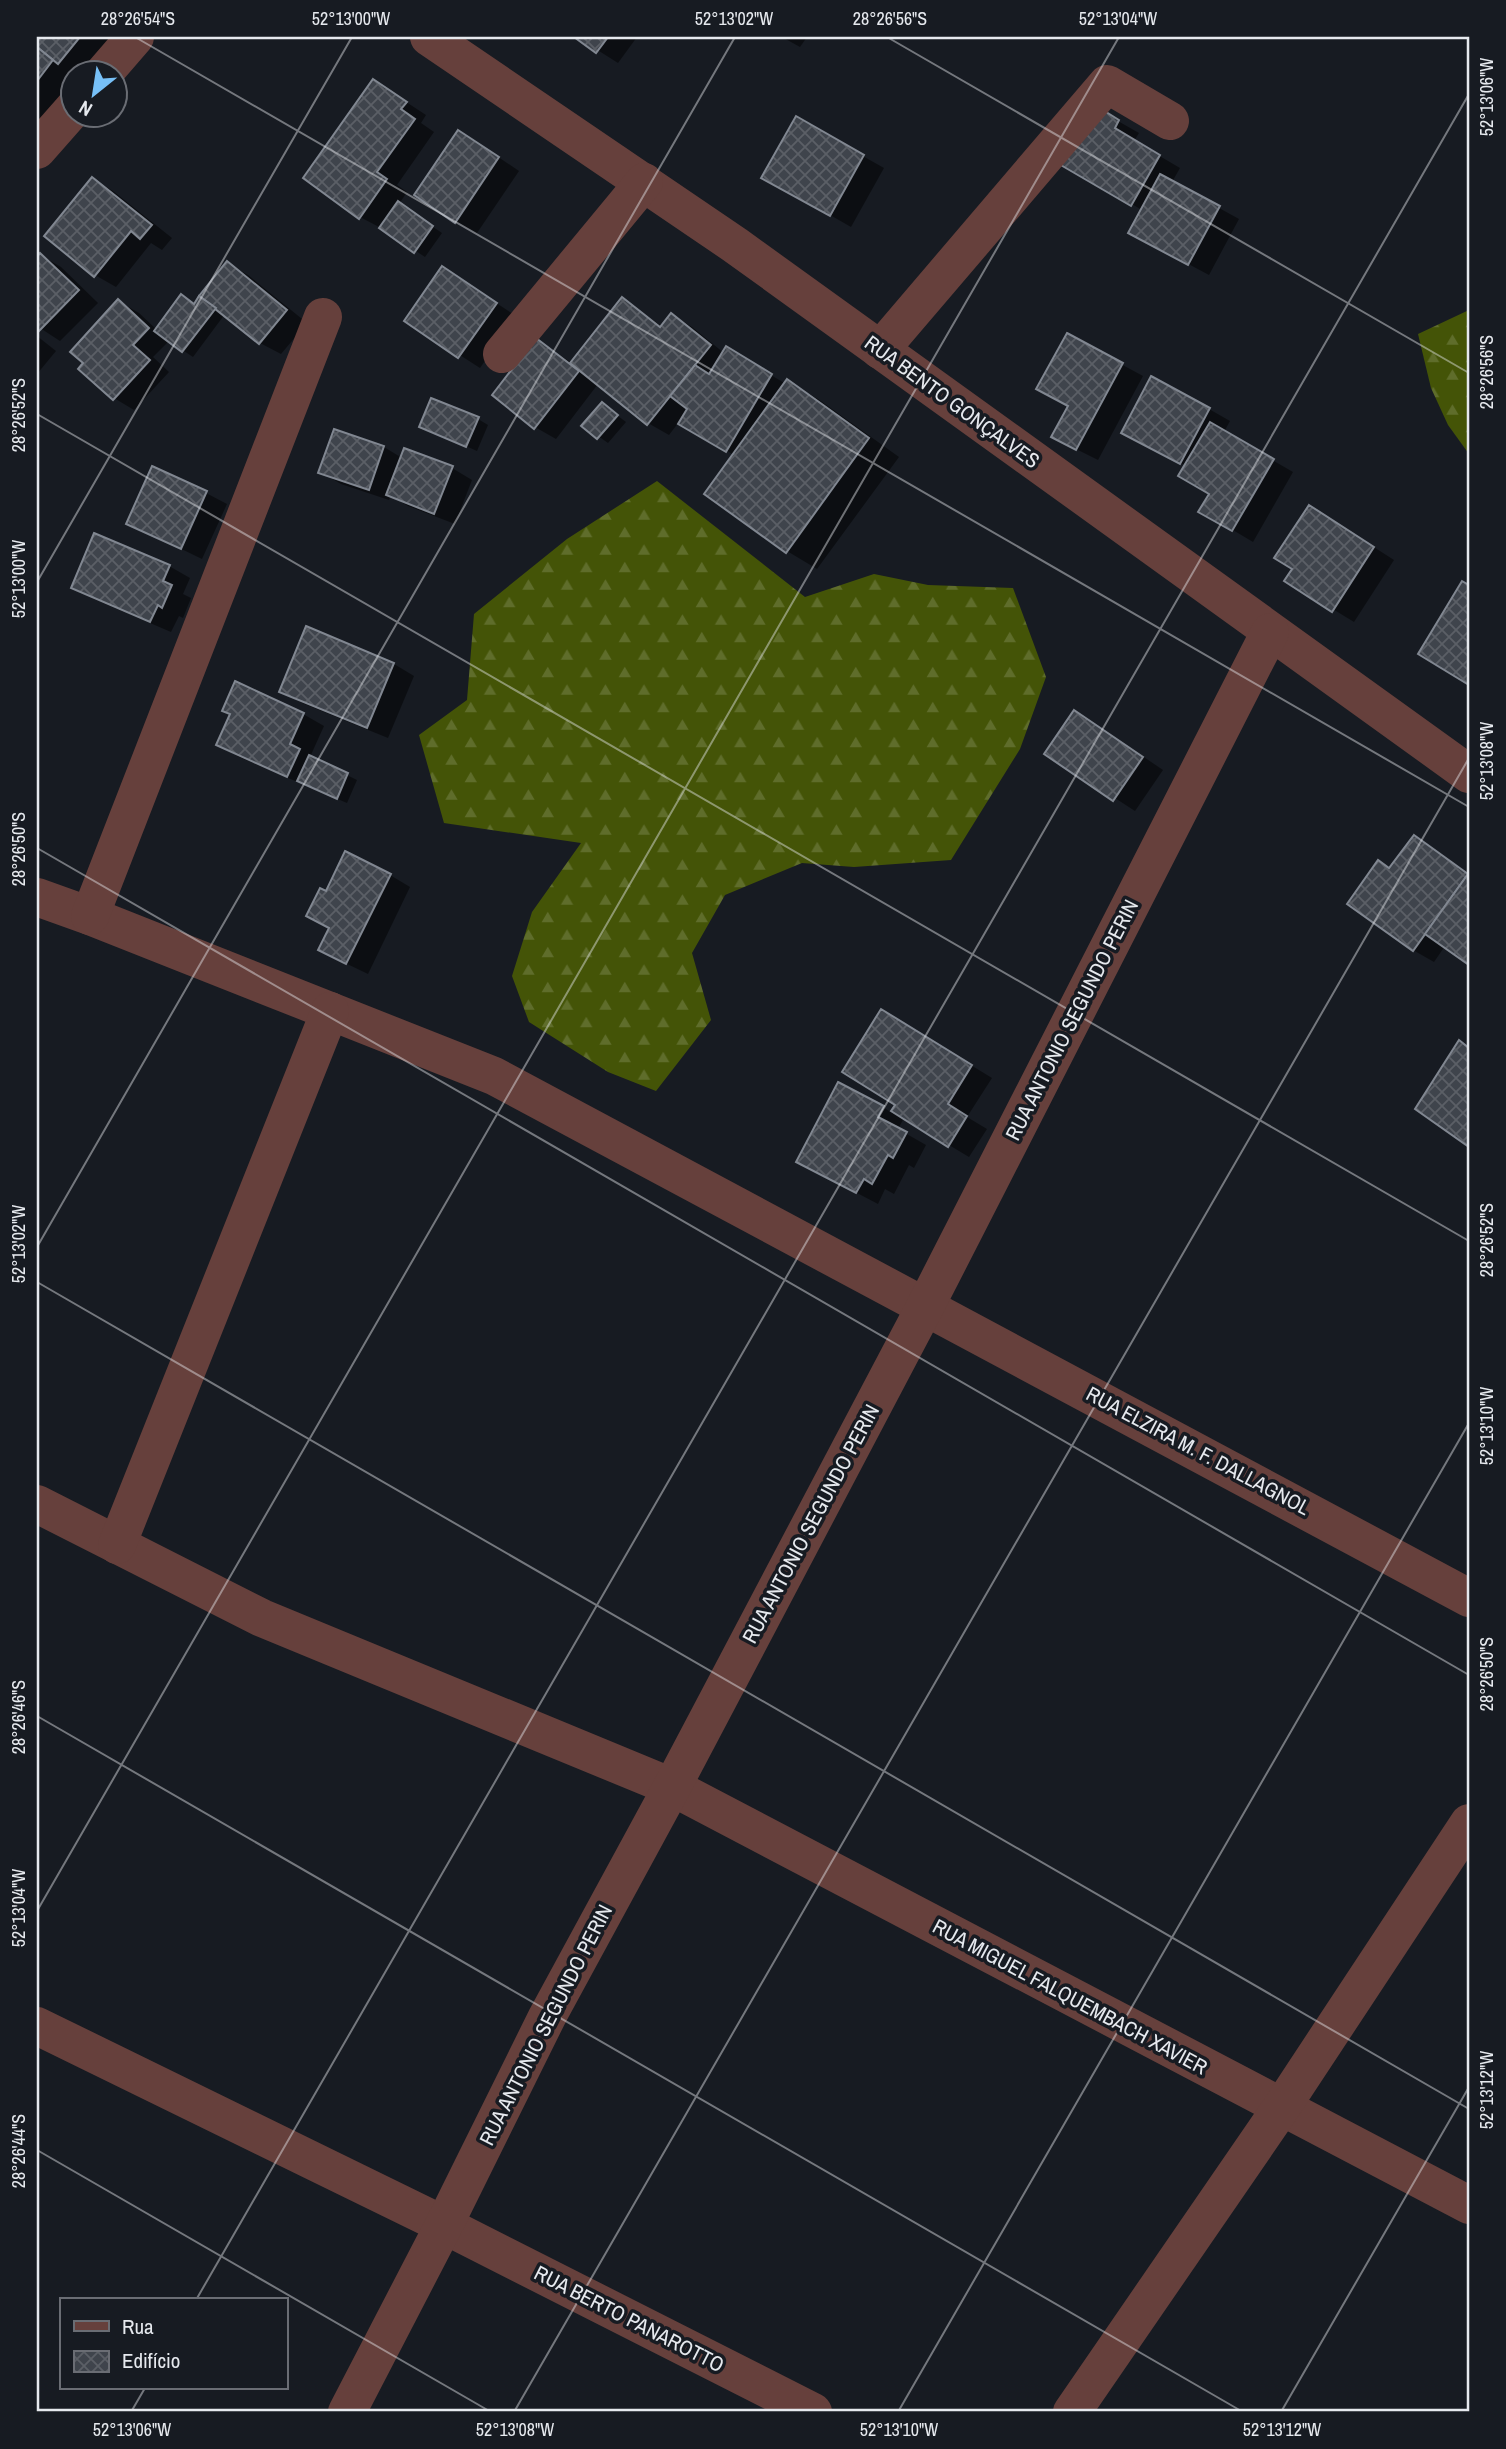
<svg xmlns="http://www.w3.org/2000/svg" width="1506" height="2449" font-family="'Archivo Narrow',sans-serif">
<style>
.forest{fill:url(#forest-firs)}
.shadow{fill:#0007}
.building{fill:url(#building-cross-hatch);stroke:#818791;stroke-width:2}
.lines{fill:none;stroke-linecap:round;stroke-linejoin:round}
.minor{stroke:#66403c;stroke-width:38}
.ticks{fill:none;stroke:#e6e9ee;stroke-width:2;stroke-opacity:0.45}
.labels{text-anchor:middle;stroke-width:7;stroke-linejoin:round;paint-order:stroke}
.street-label{font-size:21px;fill:#e6e9ee;stroke:#171b22}
.neatline{fill:none;stroke:#e6e9ee;stroke-width:2.5}
.ticks-label{font-size:18px;text-anchor:middle;fill:#e6e9ee}
</style>
<defs>
<pattern id="forest-firs" width="22" height="20" patternUnits="userSpaceOnUse" patternTransform="scale(1.75)"><rect width="22" height="20" fill="#445407"/><path d="M5 1l3.5 6h-7zM16 11l3.5 6h-7z" fill="#5f6d2b"/></pattern>
<pattern id="building-cross-hatch" width="8" height="8" patternUnits="userSpaceOnUse" patternTransform="scale(1.75)"><rect width="8" height="8" fill="#3f444c"/><path d="M0 0l8 8M0 8l8-8" fill="none" stroke="#5b5f66"/></pattern>
</defs>
<rect width="100%" height="100%" fill="#171b22"/>
<g class="forest">
<polygon points="1469,310 1469,454 1448,425 1431,388 1418,334"/>
<polygon points="657,481 805,597 874,574 928,585 1013,588 1046,677 1020,749 951,860 854,867 802,863 725,895 692,953 711,1020 656,1091 608,1072 529,1022 512,976 532,912 581,843 444,823 419,735 467,700 474,614 567,539"/>
</g>
<g class="shadow">
<polygon points="37,37 125,37 95,74 74,74 74,91 37,136"/>
<polygon points="577,37 637,37 618,63"/>
<polygon points="782,37 807,37 800,47"/>
<polygon points="374,81 426,115 421,123 434,132 397,185 407,192 399,204 442,233 425,257 381,228 360,217 305,178"/>
<polygon points="1095,108 1139,133 1134,141 1180,168 1172,182 1239,219 1209,275 1151,244 1142,210 1062,163"/>
<polygon points="797,119 884,168 851,227 764,177"/>
<polygon points="479,144 519,171 477,233 456,221"/>
<polygon points="93,179 113,191 172,238 162,250 151,243 116,287 95,275"/>
<polygon points="40,255 61,267 98,303 60,341 37,326 37,258"/>
<polygon points="228,264 248,275 307,323 281,354 260,343 225,314 193,357 169,341 153,357 169,372 134,410 114,398 118,301 139,313 157,330 195,305"/>
<polygon points="443,268 516,316 480,368 407,321"/>
<polygon points="622,299 663,327 672,315 692,327 724,353 727,349 786,384 788,382 818,399 899,457 817,569 787,551 734,455 679,422 669,435 648,423 598,384 556,439 535,427 537,340 572,363"/>
<polygon points="1067,335 1143,376 1098,460 1074,448 1070,406"/>
<polygon points="37,336 56,351 37,374"/>
<polygon points="602,404 626,422 608,443 584,426"/>
<polygon points="1209,409 1230,421 1224,432 1293,472 1253,542 1201,511 1211,493 1186,466 1144,444"/>
<polygon points="478,419 488,425 477,451 421,426"/>
<polygon points="335,431 384,447 402,458 452,468 472,480 455,524 408,506 391,496 389,500 341,484 321,472"/>
<polygon points="206,493 227,504 202,559 128,523"/>
<polygon points="1330,519 1394,560 1354,622 1287,581"/>
<polygon points="169,566 190,578 183,594 191,598 183,618 179,616 171,632 94,599 73,587"/>
<polygon points="307,628 394,664 414,676 388,738 302,703 281,691"/>
<polygon points="303,714 324,726 310,757 357,780 347,803 239,757 218,745"/>
<polygon points="1095,724 1163,770 1135,811 1047,754"/>
<polygon points="1414,837 1469,873 1469,963 1445,946 1434,962 1413,950 1390,869"/>
<polygon points="390,875 410,887 368,974 341,961 326,893"/>
<polygon points="902,1023 992,1078 967,1117 987,1129 969,1157 904,1118 898,1129 926,1145 914,1168 909,1165 894,1194 885,1189 878,1204 819,1173 883,1107 892,1113 898,1104"/>
</g>
<g class="building">
<polygon points="37,37 80,37 58,64 37,47"/>
<polygon points="574,37 608,37 596,53"/>
<polygon points="37,47 53,60 37,81"/>
<polygon points="373,79 407,102 401,109 415,119 377,172 387,179 359,219 303,178"/>
<polygon points="1095,105 1119,120 1115,128 1160,155 1131,206 1059,164"/>
<polygon points="796,116 864,155 830,216 761,178"/>
<polygon points="458,130 499,157 455,223 414,195"/>
<polygon points="1160,174 1220,206 1188,265 1128,233"/>
<polygon points="92,177 152,225 140,239 131,231 94,277 44,236"/>
<polygon points="398,201 433,226 414,253 379,228"/>
<polygon points="40,253 79,290 39,331 37,329 37,256"/>
<polygon points="227,261 287,310 259,344 199,296"/>
<polygon points="442,266 497,303 458,358 404,321"/>
<polygon points="181,294 194,304 199,296 216,308 182,352 154,331"/>
<polygon points="622,297 660,327 671,313 711,345 647,425 570,363"/>
<polygon points="118,299 149,328 133,345 150,360 113,400 78,369 83,363 70,352"/>
<polygon points="1067,333 1123,363 1076,450 1051,437 1068,406 1036,389"/>
<polygon points="536,338 579,371 534,429 492,395"/>
<polygon points="726,346 772,374 726,452 678,424 687,409 670,396 695,365 709,374"/>
<polygon points="1151,376 1210,408 1180,464 1121,433"/>
<polygon points="787,379 869,438 786,553 704,494"/>
<polygon points="431,398 479,417 466,447 419,427"/>
<polygon points="602,402 618,415 597,439 581,426"/>
<polygon points="1210,422 1274,459 1232,531 1198,512 1209,494 1178,476"/>
<polygon points="334,429 384,446 369,490 318,473"/>
<polygon points="404,448 453,466 434,514 386,495"/>
<polygon points="152,466 207,491 181,549 126,524"/>
<polygon points="1309,505 1374,547 1332,612 1284,581 1292,569 1274,558"/>
<polygon points="94,533 170,565 163,581 172,585 162,608 158,605 150,622 71,588"/>
<polygon points="1462,581 1469,585 1469,685 1418,654"/>
<polygon points="306,626 394,663 367,728 279,692"/>
<polygon points="235,681 304,713 290,744 300,749 287,777 216,745 230,714 222,711"/>
<polygon points="1074,710 1143,757 1113,801 1044,754"/>
<polygon points="309,755 348,773 337,799 297,781"/>
<polygon points="1414,835 1468,874 1413,951 1347,904 1378,860 1389,868"/>
<polygon points="345,851 391,874 346,964 318,950 329,928 306,916 320,888 326,891"/>
<polygon points="1468,874 1469,875 1469,965 1425,934"/>
<polygon points="881,1009 972,1065 948,1104 967,1116 948,1147 891,1111 895,1105 842,1072"/>
<polygon points="1459,1040 1469,1048 1469,1147 1415,1109"/>
<polygon points="838,1082 884,1106 878,1117 907,1132 893,1158 888,1155 872,1184 864,1179 856,1193 796,1162"/>
</g>
<g class="lines">
<g class="minor">
<polyline points="429,37 735,245 1469,774"/>
<polyline points="103,74 135,37"/>
<polyline points="37,150 74,108"/>
<polyline points="880,350 1107,84 1170,121"/>
<polyline points="502,354 644,182"/>
<polyline points="37,897 90,916 494,1076 1469,1598"/>
<polyline points="90,916 323,317"/>
<polyline points="37,1504 262,1618 672,1787 1469,2205"/>
<polyline points="117,1545 330,1011"/>
<polyline points="37,2026 444,2225 813,2412"/>
<polyline points="347,2412 444,2225 547,2017 672,1787 926,1305 1270,632"/>
<polyline points="1072,2412 1281,2108 1469,1823"/>
</g>
</g>
<path class="ticks" d="M135 37 1469 807M887 37 1469 373M37 414 1469 1241M37 582 352 37M37 848 1469 1675M37 1247 735 37M37 1282 1469 2109M37 1716 1243 2412M37 1911 1119 37M37 2150 491 2412M196 2300 1469 94M131 2412 145 2388M514 2412 1469 758M898 2412 1469 1423M1281 2412 1469 2087"/>
<g class="labels">
<g class="street-label">
<text transform="translate(952 402) rotate(36)" y="7">RUA BENTO GONÇALVES</text>
<text transform="translate(1072 1020) rotate(-63)" y="7">RUA ANTONIO SEGUNDO PERIN</text>
<text transform="translate(1198 1451) rotate(28)" y="7">RUA ELZIRA M. F. DALLAGNOL</text>
<text transform="translate(811 1524) rotate(-62)" y="7">RUA ANTONIO SEGUNDO PERIN</text>
<text transform="translate(1070 1997) rotate(28)" y="7">RUA MIGUEL FALQUEMBACH XAVIER</text>
<text transform="translate(546 2025) rotate(-63)" y="7">RUA ANTONIO SEGUNDO PERIN</text>
<text transform="translate(629 2319) rotate(27)" y="7">RUA BERTO PANAROTTO</text>
</g>
</g>
<rect width="1506" height="2449" fill="none" stroke="#171b22" stroke-width="77"/>
<rect x="60" y="2298" width="228" height="91" fill="#171b22" stroke="#6a6d74" stroke-width="2"/>
<rect x="74" y="2321" width="35" height="10" fill="#66403c" stroke="#6a6d74" stroke-width="2"/>
<text x="122" y="2334" font-size="21" fill="#e6e9ee">Rua</text>
<rect x="74" y="2351" width="35" height="21" fill="url(#building-cross-hatch)" stroke="#6a6d74" stroke-width="2"/>
<text x="122" y="2368" font-size="21" fill="#e6e9ee">Edifício</text>
<g transform="translate(94 94) rotate(210)"><circle r="33" fill="#171b22" stroke="#6a6d74" stroke-width="2"/>
<path d="M0-5L12 26L0 18L-12 26Z" fill="#77c0f7"/>
<text y="-10" font-size="19" font-weight="bold" text-anchor="middle" fill="#e6e9ee">N</text>
</g>
<rect x="38" y="38" width="1430" height="2372" class="neatline"/>
<g class="ticks-label">
<text x="138" y="25">28°26'54"S</text>
<text x="351" y="25">52°13'00"W</text>
<text x="734" y="25">52°13'02"W</text>
<text x="890" y="25">28°26'56"S</text>
<text x="1118" y="25">52°13'04"W</text>
<text transform="translate(1487 97) rotate(-90)" y="6">52°13'06"W</text>
<text transform="translate(1487 372) rotate(-90)" y="6">28°26'56"S</text>
<text transform="translate(19 415) rotate(-90)" y="6">28°26'52"S</text>
<text transform="translate(19 579) rotate(-90)" y="6">52°13'00"W</text>
<text transform="translate(1487 761) rotate(-90)" y="6">52°13'08"W</text>
<text transform="translate(19 849) rotate(-90)" y="6">28°26'50"S</text>
<text transform="translate(1487 1240) rotate(-90)" y="6">28°26'52"S</text>
<text transform="translate(19 1244) rotate(-90)" y="6">52°13'02"W</text>
<text transform="translate(1487 1426) rotate(-90)" y="6">52°13'10"W</text>
<text transform="translate(1487 1674) rotate(-90)" y="6">28°26'50"S</text>
<text transform="translate(19 1717) rotate(-90)" y="6">28°26'46"S</text>
<text transform="translate(19 1908) rotate(-90)" y="6">52°13'04"W</text>
<text transform="translate(1487 2090) rotate(-90)" y="6">52°13'12"W</text>
<text transform="translate(19 2151) rotate(-90)" y="6">28°26'44"S</text>
<text x="132" y="2436">52°13'06"W</text>
<text x="515" y="2436">52°13'08"W</text>
<text x="899" y="2436">52°13'10"W</text>
<text x="1282" y="2436">52°13'12"W</text>
</g>
</svg>
